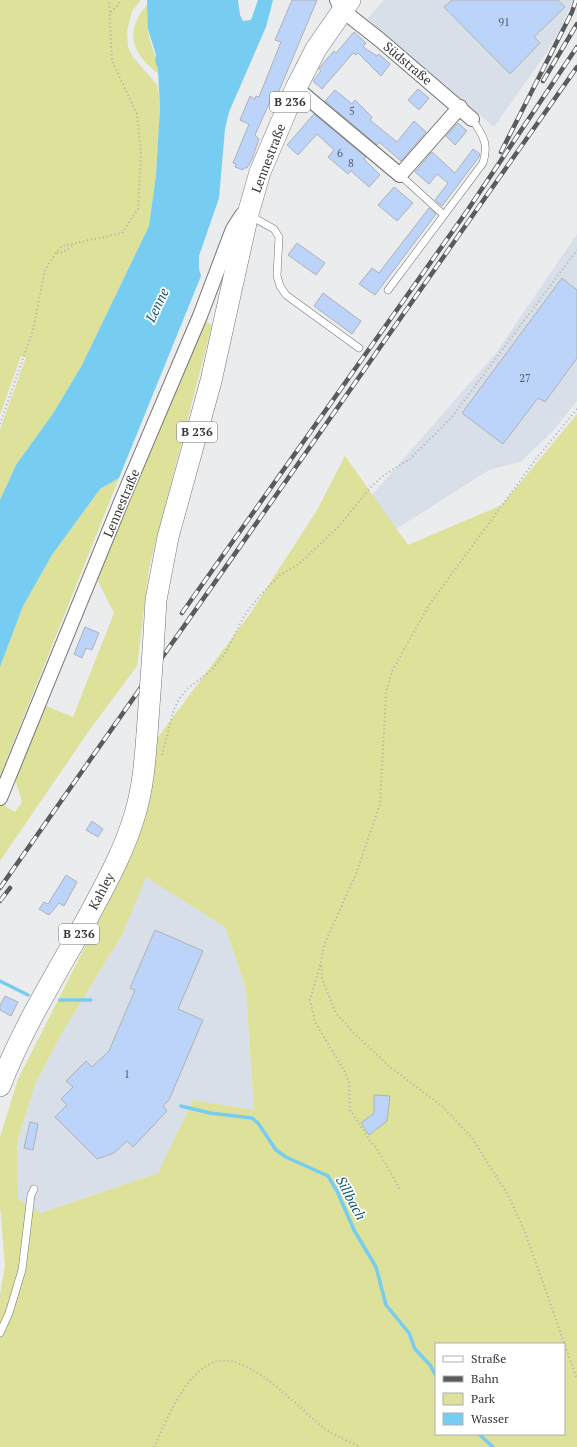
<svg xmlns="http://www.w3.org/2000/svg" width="577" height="1447" font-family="'PT Serif',serif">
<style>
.built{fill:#d9dfe8}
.green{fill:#dde199;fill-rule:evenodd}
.water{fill:#76cdf1}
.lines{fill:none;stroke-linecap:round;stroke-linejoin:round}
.stream{stroke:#76cdf1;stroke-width:3.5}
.building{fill:#bcd4fa;stroke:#b0b1b3}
.lane-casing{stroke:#747577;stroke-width:8}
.street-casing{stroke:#747577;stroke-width:16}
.primary-casing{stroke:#747577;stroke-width:22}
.path{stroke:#adafb0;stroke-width:2;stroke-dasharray:1 3;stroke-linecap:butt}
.lane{stroke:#fff;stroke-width:7}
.street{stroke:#fff;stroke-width:14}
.primary{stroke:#fff;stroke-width:21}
.rail-casing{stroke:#595b5c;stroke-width:4.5}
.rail{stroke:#fff;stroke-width:3;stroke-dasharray:9;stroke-linecap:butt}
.primary-bridge-casing{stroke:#747577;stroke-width:22;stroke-linecap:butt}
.primary-bridge{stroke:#fff;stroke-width:21}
.labels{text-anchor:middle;stroke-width:3.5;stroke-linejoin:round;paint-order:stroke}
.number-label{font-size:11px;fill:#585e68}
.shield{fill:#fff;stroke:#727374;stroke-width:1}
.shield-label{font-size:12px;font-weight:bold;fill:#363738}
.street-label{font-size:13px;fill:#363738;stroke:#fff}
.water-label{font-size:14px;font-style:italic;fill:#0d566f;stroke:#fff}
</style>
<rect width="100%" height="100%" fill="#eaecee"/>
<g class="built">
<polygon points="384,0 573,0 560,30 547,52 494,127 367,19"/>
<polygon points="577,234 577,401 553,431 520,462 489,470 396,529 372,495 496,353"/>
<polygon points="146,876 225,927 246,988 254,1110 193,1100 158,1173 41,1213 18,1199 17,1142 36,1082 61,1035 123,933"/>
</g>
<g class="green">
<polygon points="0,0 141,0 132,11 127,32 128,47 132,56 158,86 160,108 156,175 149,226 82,365 54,412 16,465 0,500 0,429 26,357 21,356 0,415"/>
<path d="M148 4C148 16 147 29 150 41 154 53 158 63 159 74 132 54 123 31 148 4Z"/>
<polygon points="201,319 212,325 149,568 137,666 88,732 0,861 0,803 15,812 22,802 14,775 41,704 73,717 114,613 94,573"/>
<path d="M577 414V1447H0V1294L5 1266 0 1206V1137L18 1079 127 864 153 744 250 614 317 510 345 456 408 545 502 505ZM146 877 225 927 246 988 254 1110 193 1100 158 1173 41 1213 18 1199 17 1142 36 1082 61 1035 123 933ZM436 1344H564V1434H436Z"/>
<polygon points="119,478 0,776 0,667 23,606 52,555 100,489"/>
</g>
<polygon class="water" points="147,0 238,0 240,15 243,21 251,20 258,0 273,0 266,27 229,112 225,129 219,198 199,256 199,269 201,276 119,478 100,489 52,555 23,606 0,667 0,500 16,465 54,412 82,365 149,226 156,175 160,108 158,69 155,61 156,55 148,29"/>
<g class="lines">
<g class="stream">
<polyline points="0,981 28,995"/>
<polyline points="60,1000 91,1000"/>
<polyline points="181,1106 210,1113 252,1118 258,1123 276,1150 286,1157 328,1176 337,1191 354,1230 376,1267 386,1305 409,1333 415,1349 430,1365 436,1376"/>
<polyline points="479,1434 493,1447"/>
</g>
</g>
<g class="building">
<polygon points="292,0 317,0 276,98 272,97 255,135 259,139 252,159 247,168 244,168 243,170 235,167 236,164 233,163 249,124 240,120 250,96 255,99 256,96 259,97 281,42 275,40"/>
<polygon points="452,0 558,0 565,7 534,37 540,43 510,74 444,7"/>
<polygon points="354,32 366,43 363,47 377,56 379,54 390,64 381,76 358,53 356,55 353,53 322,89 313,81 321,71 319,69 321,66 334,51 336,53"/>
<polygon points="418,89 429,98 419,110 408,100"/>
<polygon points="335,90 352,104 355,100 372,117 370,120 397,142 414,121 426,132 401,161 379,142 377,145 325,101"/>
<polygon points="314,114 366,157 364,159 380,175 369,187 351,171 348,174 328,157 334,150 317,134 298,155 287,145"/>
<polygon points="458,123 467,131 455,145 446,136"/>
<polygon points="473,149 480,154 479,157 442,206 435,200 448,183 437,174 429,184 415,172 432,152 455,173"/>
<polygon points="394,187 413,203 397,221 378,205"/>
<polygon points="429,208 436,214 375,295 359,284 372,268 379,273"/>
<polygon points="297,243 325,263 316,275 288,255"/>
<polygon points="562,278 577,290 577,358 545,402 538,398 503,444 462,413"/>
<polygon points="323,293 361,321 352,334 314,306"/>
<polygon points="85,627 99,633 92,650 86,648 82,658 74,654"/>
<polygon points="92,821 103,829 98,837 86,830"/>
<polygon points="66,875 77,882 64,906 59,903 49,915 39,909 44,902 48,904"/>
<polygon points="155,930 203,951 178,1009 203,1020 169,1100 163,1106 167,1111 133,1147 127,1141 114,1153 97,1159 55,1117 67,1105 61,1099 73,1087 66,1081 86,1061 92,1067 109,1051 135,990 130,988"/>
<polygon points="5,996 18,1002 11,1016 0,1010 0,1005"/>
<polygon points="374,1095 390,1096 387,1121 369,1135 361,1123 374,1113"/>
<polygon points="30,1122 38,1124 33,1150 24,1148"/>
</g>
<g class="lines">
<defs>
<g id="lane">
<polyline points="400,175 444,215"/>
<polyline points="249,215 274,229 279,237 277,276 280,286 286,295 359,348"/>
<path d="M388 290 483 163C489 143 483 136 472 119"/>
<polyline points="0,1333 9,1313 22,1270 31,1195 34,1189"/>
</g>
<g id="street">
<polyline points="337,0 342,10 380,40 472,119"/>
<polyline points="296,88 400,175 460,107"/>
<polyline points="0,798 121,502 200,316 233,229 242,215 248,214"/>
</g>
<g id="primary">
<polyline points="153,651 156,600 168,537 211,381 248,214 260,172 296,88 316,49 350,0"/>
<path d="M0 1086C23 1027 56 974 87 919 105 885 124 852 135 814 143 788 145 761 147 734"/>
</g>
</defs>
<use href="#lane" class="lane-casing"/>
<use href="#street" class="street-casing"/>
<use href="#primary" class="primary-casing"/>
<g class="path">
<polyline points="111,12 119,4 120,0"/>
<polyline points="57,253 63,252 74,245"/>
<polyline points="577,409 536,459 429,605 392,671 386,693 380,804 356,874 324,945 321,962 322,979 336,1013 353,1032 389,1066 443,1107 472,1138 508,1195 525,1232 577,1379"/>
<polyline points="0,424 33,330 45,270 56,253 62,246 122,233 138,209 141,154 137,114 112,61 109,0"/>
<polyline points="162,755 174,709 179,699 188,688 212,670 226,652 244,616 258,598 280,575 299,564 340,525 370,488 384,475 410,459 451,418 577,250"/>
<polyline points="320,965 310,1000 315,1022 345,1072 349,1083 350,1110 370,1141 376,1147 401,1191"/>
<path d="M154 1447C167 1420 180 1384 206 1366 242 1341 298 1409 325 1429 335 1436 349 1441 360 1447"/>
</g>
<use href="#lane" class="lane"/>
<use href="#street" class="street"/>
<use href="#primary" class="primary"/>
<defs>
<g id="rail">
<polyline points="543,81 577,24"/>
<polyline points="501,152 572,12 576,0"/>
<polyline points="182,613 467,211 577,47"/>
<polyline points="0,888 577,67"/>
<polyline points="0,901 10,888"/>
</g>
</defs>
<use href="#rail" class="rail-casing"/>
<use href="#rail" class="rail"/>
<defs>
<polyline id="primary-bridge" points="147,734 153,651"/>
</defs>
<use href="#primary-bridge" class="primary-bridge-casing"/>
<use href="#primary-bridge" class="primary-bridge"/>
</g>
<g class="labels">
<g class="number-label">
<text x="504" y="26">91</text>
<text x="352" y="115">5</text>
<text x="340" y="157">6</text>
<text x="351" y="167">8</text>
<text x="525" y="382">27</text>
<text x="127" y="1078">1</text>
</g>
<g class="shield">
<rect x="270" y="92" width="40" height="20" rx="3"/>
<rect x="177" y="422" width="40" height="20" rx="3"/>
<rect x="59" y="924" width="40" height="20" rx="3"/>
</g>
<g class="shield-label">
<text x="290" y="106">B 236</text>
<text x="197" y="436">B 236</text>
<text x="79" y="938">B 236</text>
</g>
<g class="street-label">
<text transform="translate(408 63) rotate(40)" y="5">Südstraße</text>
<text transform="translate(268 158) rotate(-69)" y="5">Lennestraße</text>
<text transform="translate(121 503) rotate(-67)" y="5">Lennestraße</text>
<text transform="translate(101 891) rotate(-62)" y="5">Kahley</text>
</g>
<g class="water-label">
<text transform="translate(157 305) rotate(-65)" y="5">Lenne</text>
<text transform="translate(351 1198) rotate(62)" y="5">Sillbach</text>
</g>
</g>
<rect x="435" y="1343" width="130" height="92" fill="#ffffff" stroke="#afafaf"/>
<rect x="443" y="1356" width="20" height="6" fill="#ffffff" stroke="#afafaf"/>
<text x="471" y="1363" font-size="12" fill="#363738">Straße</text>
<rect x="443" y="1376" width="20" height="6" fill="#595b5c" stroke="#afafaf"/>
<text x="471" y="1383" font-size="12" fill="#363738">Bahn</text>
<rect x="443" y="1393" width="20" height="12" fill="#dde199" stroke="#afafaf"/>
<text x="471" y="1403" font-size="12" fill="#363738">Park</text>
<rect x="443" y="1413" width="20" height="12" fill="#76cdf1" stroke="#afafaf"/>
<text x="471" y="1423" font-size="12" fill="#363738">Wasser</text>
</svg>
